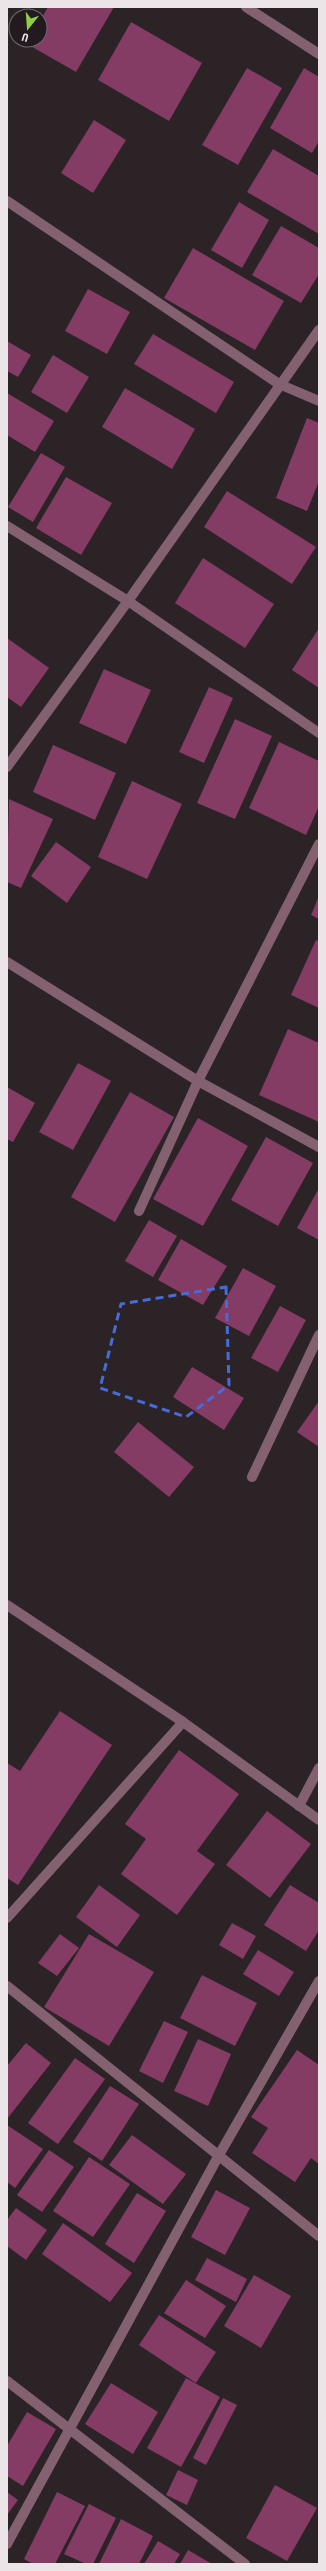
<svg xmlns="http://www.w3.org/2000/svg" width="326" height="2571" font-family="'Roboto Condensed',sans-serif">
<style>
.building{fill:#843b64}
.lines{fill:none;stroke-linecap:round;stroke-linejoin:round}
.street{stroke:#836171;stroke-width:10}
.marked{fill:none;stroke:#466cdb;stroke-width:3;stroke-dasharray:8 5;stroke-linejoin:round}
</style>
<rect width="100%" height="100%" fill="#2c2327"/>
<g class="building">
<polygon points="48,7 114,7 76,72 27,44 29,40 40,40 40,21"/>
<polygon points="131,22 202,63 169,121 98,80"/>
<polygon points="247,68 282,88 238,165 202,145"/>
<polygon points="304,68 319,77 319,141 312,153 270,128"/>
<polygon points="94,120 126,140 93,193 61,173"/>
<polygon points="273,149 319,176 319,234 247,192"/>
<polygon points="239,202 269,220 242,268 211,250"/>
<polygon points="281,226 319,248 319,274 301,303 252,275"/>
<polygon points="193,248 284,301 255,350 164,298"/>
<polygon points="88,289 130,312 107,354 65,331"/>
<polygon points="153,334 234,382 216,413 134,364"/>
<polygon points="7,341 31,355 18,377 7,371"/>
<polygon points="53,355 89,377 67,413 31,392"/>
<polygon points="125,388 195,429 172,469 102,427"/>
<polygon points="7,393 54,421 35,452 7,435"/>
<polygon points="307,418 319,423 319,481 307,511 276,498"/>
<polygon points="41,453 65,467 33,522 8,507"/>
<polygon points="66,477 112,503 81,555 36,528"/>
<polygon points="227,491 316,547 292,584 204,527"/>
<polygon points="203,558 274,604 245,648 175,603"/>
<polygon points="319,628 319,688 292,670"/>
<polygon points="7,638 49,668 21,707 7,697"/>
<polygon points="104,669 151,690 126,744 79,723"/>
<polygon points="209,687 233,698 204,763 179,752"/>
<polygon points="235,719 272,736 235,819 197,803"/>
<polygon points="279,742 319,761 319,806 306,835 249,808"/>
<polygon points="53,745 116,773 95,820 33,792"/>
<polygon points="132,781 182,804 147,879 98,857"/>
<polygon points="9,799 53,819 21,888 7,882"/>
<polygon points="56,842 91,867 67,903 31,876"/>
<polygon points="319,896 319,919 311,915"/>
<polygon points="316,940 319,941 319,1008 291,995"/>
<polygon points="288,1029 319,1043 319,1122 259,1095"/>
<polygon points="78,1063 111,1081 73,1150 39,1132"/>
<polygon points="7,1087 35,1103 13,1142 7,1139"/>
<polygon points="130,1092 174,1117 115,1222 71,1197"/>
<polygon points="198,1118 248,1146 203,1226 153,1199"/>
<polygon points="266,1137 313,1163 278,1226 231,1200"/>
<polygon points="319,1188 319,1240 297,1228"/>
<polygon points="149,1220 177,1236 153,1277 125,1261"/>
<polygon points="181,1239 227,1266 203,1305 158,1280"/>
<polygon points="243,1268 276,1286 249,1336 215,1318"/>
<polygon points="280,1306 306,1320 278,1372 251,1358"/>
<polygon points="192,1367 244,1398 224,1430 173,1397"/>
<polygon points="319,1401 319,1447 297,1432"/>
<polygon points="138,1422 194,1467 169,1497 114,1452"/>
<polygon points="60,1711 112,1745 18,1885 7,1878 7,1763 20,1771"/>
<polygon points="179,1750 239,1794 197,1851 215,1864 177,1915 121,1874 146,1839 125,1824"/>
<polygon points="267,1811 311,1844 270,1898 226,1865"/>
<polygon points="99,1885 140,1915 117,1947 76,1917"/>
<polygon points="290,1885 319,1903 319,1930 306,1951 264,1925"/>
<polygon points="232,1923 256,1936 243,1959 219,1945"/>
<polygon points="60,1934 79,1948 57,1976 38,1963"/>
<polygon points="89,1934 154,1972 109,2046 44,2007"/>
<polygon points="258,1950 294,1972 279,1996 243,1974"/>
<polygon points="202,1975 257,2003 235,2046 180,2018"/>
<polygon points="164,2021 188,2032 163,2083 139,2071"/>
<polygon points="198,2039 231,2054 208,2106 174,2091"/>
<polygon points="26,2043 51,2063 7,2119 7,2066"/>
<polygon points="297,2050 319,2065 319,2164 311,2158 295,2182 252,2153 268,2128 251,2117"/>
<polygon points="75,2058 105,2079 58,2144 28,2123"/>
<polygon points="110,2086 139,2104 102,2161 73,2142"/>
<polygon points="7,2125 43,2149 15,2188 7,2182"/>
<polygon points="132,2135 186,2174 163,2204 109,2165"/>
<polygon points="49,2150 74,2167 42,2212 17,2195"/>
<polygon points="89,2157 130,2184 93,2237 53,2211"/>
<polygon points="216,2190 250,2208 225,2255 191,2237"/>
<polygon points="137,2193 166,2211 134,2263 105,2244"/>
<polygon points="16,2208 47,2230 26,2260 7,2246 7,2220"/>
<polygon points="63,2223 132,2273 110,2302 42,2254"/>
<polygon points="207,2258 247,2279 236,2302 195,2280"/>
<polygon points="254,2275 291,2296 261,2348 224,2326"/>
<polygon points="186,2280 226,2306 205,2338 164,2313"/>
<polygon points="159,2315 216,2352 196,2383 139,2345"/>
<polygon points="186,2378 220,2397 181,2467 147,2448"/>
<polygon points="111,2383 158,2412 133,2454 85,2424"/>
<polygon points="223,2398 237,2405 206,2465 193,2458"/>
<polygon points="27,2412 56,2429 23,2486 7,2476 7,2446"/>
<polygon points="178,2470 198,2480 187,2505 166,2495"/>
<polygon points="275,2485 317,2508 287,2561 246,2538"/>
<polygon points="7,2492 18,2500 7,2515"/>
<polygon points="57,2492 85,2506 55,2564 33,2564 24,2559"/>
<polygon points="89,2504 116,2518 93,2564 86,2564 64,2554"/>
<polygon points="121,2519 153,2536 139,2564 99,2564"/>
<polygon points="158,2541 180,2554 174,2564 144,2564"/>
<polygon points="188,2550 212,2564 180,2564"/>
</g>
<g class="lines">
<g class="street">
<polyline points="246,7 319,54"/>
<polyline points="7,201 279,384 319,401"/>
<polyline points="7,526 128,601 319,733"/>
<polyline points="7,767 128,601 319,330"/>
<polyline points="7,962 198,1081 319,1147"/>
<polyline points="139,1211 198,1081 319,844"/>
<polyline points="252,1477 319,1335"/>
<polyline points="7,1605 183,1722 319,1820"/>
<polyline points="299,1806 319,1768"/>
<polyline points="7,1918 183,1722"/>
<polyline points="7,1986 319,2236"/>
<polyline points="7,2381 245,2564"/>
<polyline points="7,2544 219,2155 319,1981"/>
</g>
</g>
<path class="marked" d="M226 1287 229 1385 186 1417 100 1388 121 1304Z"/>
<rect width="326" height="2571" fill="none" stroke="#ebe5e8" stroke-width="16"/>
<g transform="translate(28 28) rotate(197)"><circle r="19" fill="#221a1e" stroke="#726b6f"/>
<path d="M0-3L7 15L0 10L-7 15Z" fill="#8ece43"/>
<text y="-6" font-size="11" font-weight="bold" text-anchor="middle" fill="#ebe5e8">U</text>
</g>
</svg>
